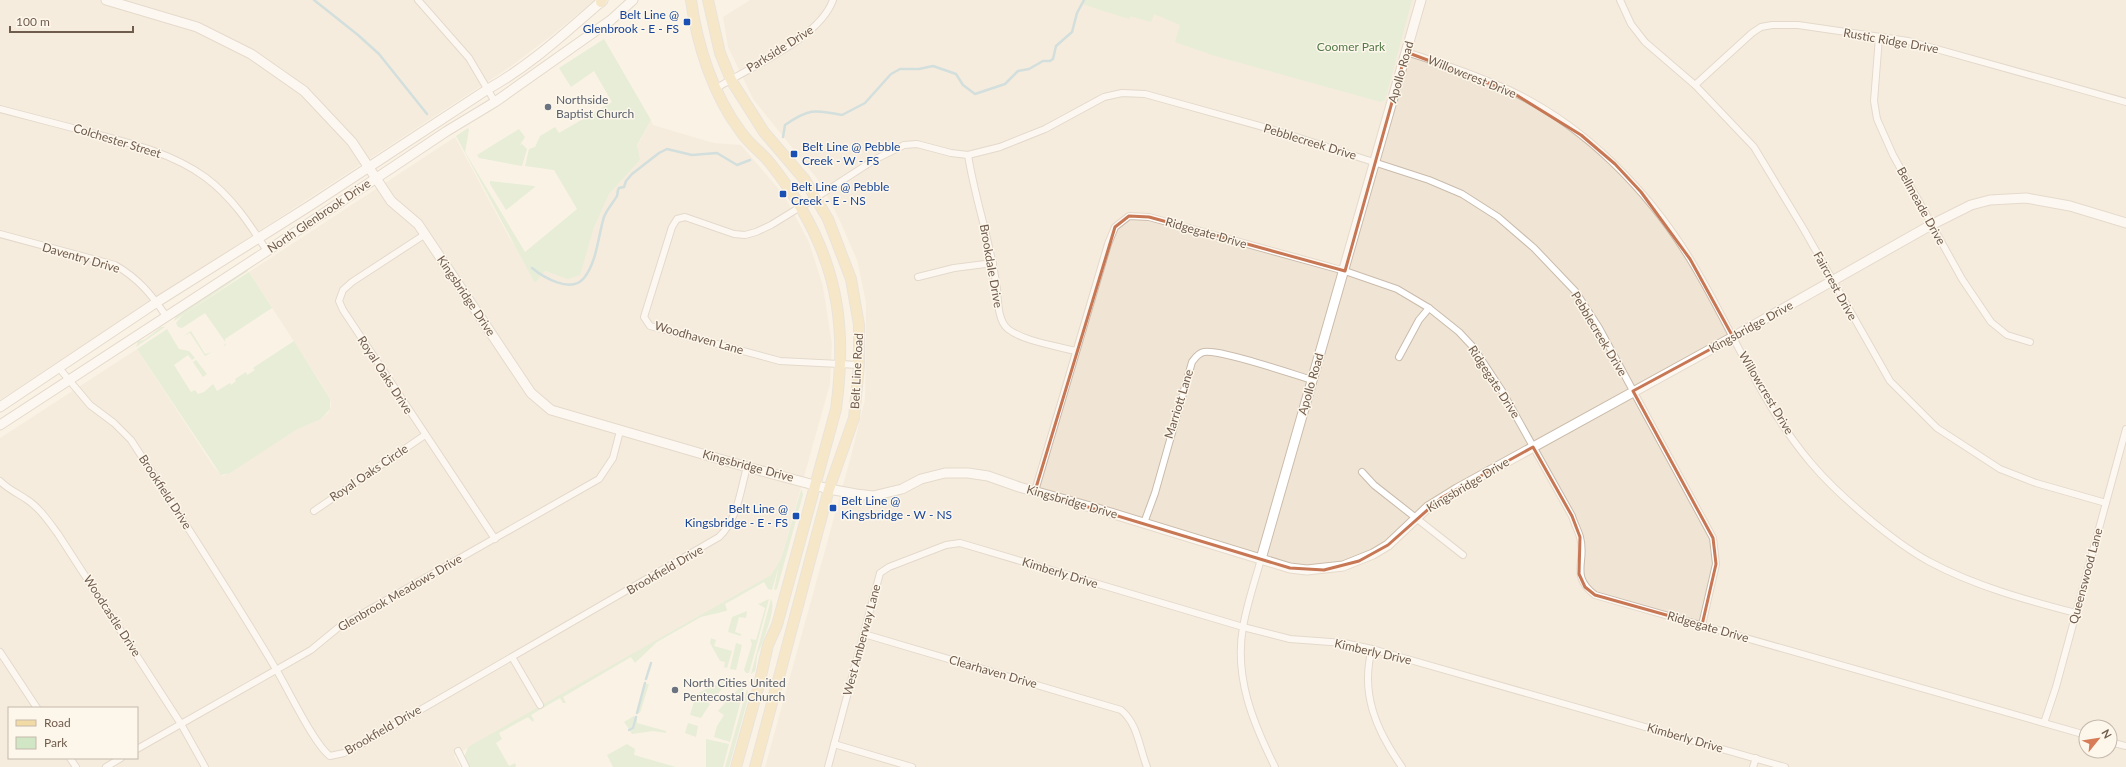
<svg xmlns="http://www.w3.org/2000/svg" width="2126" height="767" font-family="Lato,sans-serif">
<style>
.residential{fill:#f0e5d4;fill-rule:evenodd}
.green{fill:#d0e6c5}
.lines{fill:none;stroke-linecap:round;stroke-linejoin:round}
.stream{stroke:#a3c7d2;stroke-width:2.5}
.street-casing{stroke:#cabbac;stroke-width:8}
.secondary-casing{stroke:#ccbcab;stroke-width:11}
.primary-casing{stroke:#d7d1cd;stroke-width:12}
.street{stroke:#fff;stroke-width:6}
.secondary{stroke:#fff;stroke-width:9}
.primary{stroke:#f2daa4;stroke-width:10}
.marked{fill:none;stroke:#c87755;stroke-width:3;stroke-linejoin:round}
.transit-dot{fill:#1a4fb4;stroke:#fdf7eb;stroke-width:1.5}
.worship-dot{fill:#6b7280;stroke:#fdf7eb;stroke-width:1.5}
.labels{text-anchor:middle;stroke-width:3;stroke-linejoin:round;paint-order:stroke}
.transit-label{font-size:12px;fill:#164399;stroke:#fdf7eb;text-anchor:start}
.street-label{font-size:12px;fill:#705c4d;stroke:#fdf7eb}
.park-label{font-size:12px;fill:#547a49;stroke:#fdf7eb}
.worship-label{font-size:12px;fill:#5b616d;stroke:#fdf7eb;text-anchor:start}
</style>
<rect width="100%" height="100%" fill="#faf3e5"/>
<g class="residential">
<polygon points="0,0 595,0 551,36 510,67 0,400"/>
<path d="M750 0H2126V767H765L851 456 865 399 866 303 857 260 839 219 819 181 753 99 728 47 723 17ZM2086 727H2110V751H2086Z"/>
<path d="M651 120 653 125 714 143 741 145 784 195 809 242 823 286 832 344 830 384 781 559 771 575 454 756 460 767H0V438L137 349 214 467 223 476 230 472 296 430 321 419 328 413 331 406 330 399 320 382 249 272 455 137 508 235 537 279 544 271 551 273 593 230 609 194 640 160 637 146ZM9 708H137V758H9Z"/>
</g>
<g class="green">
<polygon points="1084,0 1412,0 1385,100 1381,102 1212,55 1175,42 1180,25 1154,14 1151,22 1130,16 1129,19 1082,4"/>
<polygon points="604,39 651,120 637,145 640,160 609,194 593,230 580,275 568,279 545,271 535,283 456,136 468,128 469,130 465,152 525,252 577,209 554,170 525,166 529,149 535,147 540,136 555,127 559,133 612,102 594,71 571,87 559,68"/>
<polygon points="519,129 525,137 520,145 522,144 527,149 522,166 479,158 477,155"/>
<polygon points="490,181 534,186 535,187 506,210 490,184"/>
<polygon points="247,269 248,271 174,321 176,316"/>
<polygon points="249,272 272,308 225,339 226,345 223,347 226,343 205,313 182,328 178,327 176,323 183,315"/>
<polygon points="161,327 165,327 136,347 138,341 144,340"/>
<polygon points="167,329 179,349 189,351 195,358 192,360 188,355 174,365 191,392 195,390 198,394 204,392 213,384 217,391 230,383 231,385 236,381 235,379 246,372 247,375 255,370 253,368 294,341 330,399 330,409 321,419 296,430 230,473 221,475 137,349"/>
<polygon points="191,331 205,354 212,352 205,356 190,333 183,336"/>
<polygon points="196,360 207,374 203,377 193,362"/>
<polygon points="801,490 802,490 803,495 777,589 774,590 779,565 772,590 768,589 764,582 725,604 727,610 726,611 701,617 657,642 635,663 631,657 563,697 566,703 563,703 560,698 531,715 534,720 533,722 528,717 499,733 502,739 496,743 509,766 515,763 516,766 515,767 469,767 464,758 468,747 771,575 781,559"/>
<polygon points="769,599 749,673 746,673 744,670 752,644 750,639 756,640 765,608 758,604"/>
<path d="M771 599C777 608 762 644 758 653 756 657 757 665 755 671L751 674Z"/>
<polygon points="747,611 746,618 739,617 735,632 741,634 741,636 728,632 732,617"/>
<polygon points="711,638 716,640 714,646 732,651 727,668 724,667 725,662 720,661 710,643"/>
<polygon points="736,643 742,645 736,670 730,669"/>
<polygon points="720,681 724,682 721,690 710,703 697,694 713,685 719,686"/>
<polygon points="646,684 649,684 640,713 638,713"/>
<polygon points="740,688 744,688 730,742 714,737 717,726 724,715 718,711 730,697 737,701 738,697 733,694"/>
<polygon points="747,689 749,695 729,767 725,767"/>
<polygon points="696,695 710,704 701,718 690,715"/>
<polygon points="634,716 635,717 632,727 629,729 624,722"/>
<polygon points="637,717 637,723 666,731 666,733 653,731 632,734 630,731 634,729"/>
<polygon points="688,723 698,726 696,737 685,733"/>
<polygon points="706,739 729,744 723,767 706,767"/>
<polygon points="627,744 635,749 634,755 676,767 613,767 607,755"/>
</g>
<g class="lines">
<g class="stream">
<polyline points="314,0 358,35 379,54 427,114"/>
<path d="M783 137 785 125C808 109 814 109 842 115L865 103 891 74 900 69H919L933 66 956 74 963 85 975 94 1005 84 1018 71 1029 69 1043 61H1050L1053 59 1056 46 1072 32 1077 13 1084 0"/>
<path d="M532 268C543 277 571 294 584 278 597 262 598 236 604 217 607 209 613 203 617 196 618 193 617 191 619 188L624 187 626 181 632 174 659 153 667 149 692 155 717 153 737 165 750 160"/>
<polyline points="646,679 651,663"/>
<polyline points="732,695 736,698"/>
<polyline points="637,713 645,683"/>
<polyline points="629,730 633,728 636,717"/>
</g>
<defs>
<g id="street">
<polyline points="418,0 469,58 495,102"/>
<polyline points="1620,0 1631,24 1645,42 1695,85 1754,147 1803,228 1890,381 1937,428 2000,469 2036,483 2106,503"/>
<polyline points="1879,37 1874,101 1877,119 1893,155 1962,279 1991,322 2007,335 2030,342"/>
<path d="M1406 52C1441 63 1476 75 1509 90 1584 125 1647 189 1690 259 1731 326 1760 403 1811 463 1838 495 1893 542 1930 562 1975 586 2026 600 2076 613"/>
<polyline points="1695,85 1752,33 1761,27 1772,25 1798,25 1908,41 2126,102"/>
<path d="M717 88C751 66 819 39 833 0"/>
<path d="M0 109C31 117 61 125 92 133 130 143 172 153 205 177 232 197 249 223 267 251"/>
<path d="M968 155C975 200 991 243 997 289 998 302 998 321 1008 329 1023 341 1057 346 1075 351"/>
<path d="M0 234 115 265C138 278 152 295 166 316"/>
<polyline points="424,235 352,282 343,290 339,301 343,310 495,539"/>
<polyline points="918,277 954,268 993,263"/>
<polyline points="1399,357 1419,320 1429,308"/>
<polyline points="859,365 780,361 650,326 644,317 672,227 677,219 685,217 734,234 745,235 756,232 771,225 823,193 874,160 904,145 917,144 951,153 968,155 1000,147 1045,129 1104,97 1122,93 1145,94 1281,132 1429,180 1462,194 1498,217 1534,248 1575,291 1599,328 1713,538 1716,564 1702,625"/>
<path d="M59 368 90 405 114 423 131 440C181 517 231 593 277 671 289 691 314 744 330 756L344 753 358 746 719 537C738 519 740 491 747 467"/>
<polyline points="1362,472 1374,485 1463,555"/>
<path d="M0 481C8 489 17 493 26 499 39 507 49 522 58 534L181 724 205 767"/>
<path d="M1035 491 1108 244 1115 227 1129 216 1149 217 1345 271 1397 289 1429 308 1459 332 1473 347 1502 391 1572 516C1574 523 1578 530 1580 537 1587 562 1569 575 1595 595L2086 735"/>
<polyline points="314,511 425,435"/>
<path d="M1144 523 1155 493 1192 362C1195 358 1198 353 1204 352 1220 349 1292 374 1312 380"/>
<path d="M1261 559C1255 581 1247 604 1243 627 1234 677 1253 723 1275 767"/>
<path d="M864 634 1121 710C1138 724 1139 747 1147 767"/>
<path d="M1372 649C1360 693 1376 730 1402 767"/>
<polyline points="0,652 37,708"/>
<polyline points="512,657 540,705"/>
<polyline points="2044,723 2056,687 2126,429"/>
<polyline points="2110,742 2126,746"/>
<polyline points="834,744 912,767"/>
<polyline points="137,749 311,650 339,627 599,479 613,458 620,431"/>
<polyline points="458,751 466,767"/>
<polyline points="70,758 76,767"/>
<polyline points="106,767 121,758"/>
<polyline points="828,767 880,573 889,567 946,545 960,543 1243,627 1290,639 1344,643 1372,649 1785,767"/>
<polyline points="1753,767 1756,758"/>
</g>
<g id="secondary">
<polyline points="106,0 197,27 251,54 304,91 352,142 391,201 418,224 531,393 551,410 747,467 829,489 856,494 873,496 902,489 921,479 945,473 968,473 988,476 1019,487 1101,510 1290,568 1307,570 1343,566 1373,554 1388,545 1428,507 1457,489 1733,337 1931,225 1971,205 1990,200 2026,198 2070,206 2126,223"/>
<path d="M0 407 157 302 311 205 488 89C531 65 566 32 603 0"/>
<polyline points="0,425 267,251 447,131 495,102 611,20 633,0"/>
<polyline points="1261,559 1421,0"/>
</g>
<g id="primary">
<path d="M691 0C697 45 713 95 741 132 749 144 761 152 770 163 781 177 792 192 801 208 840 274 846 335 836 409L777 625 768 645 759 685 736 767"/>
<polyline points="708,0 720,53 731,80 764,132 805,180 828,219 851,279 859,325 859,365 854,418 829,489 755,767"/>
<polyline points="601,2 602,0"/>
</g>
</defs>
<use href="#street" class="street-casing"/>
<use href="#secondary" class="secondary-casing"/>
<use href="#primary" class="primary-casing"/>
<use href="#street" class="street"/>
<use href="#secondary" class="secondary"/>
<use href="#primary" class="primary"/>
</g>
<path d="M0 0H2126V767H0ZM1406 52 1510 91 1581 135 1615 164 1641 192 1690 259 1733 337 1633 391 1713 538 1716 564 1702 625 1595 595 1585 587 1579 574 1580 537 1572 516 1533 447 1441 498 1388 545 1359 561 1324 570 1290 568 1035 491 1115 227 1129 216 1149 217 1345 271Z" fill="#faf3e5" fill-opacity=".55" fill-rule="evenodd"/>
<path class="marked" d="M1406 52 1510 91 1581 135 1615 164 1641 192 1690 259 1733 337 1633 391 1713 538 1716 564 1702 625 1595 595 1585 587 1579 574 1580 537 1572 516 1533 447 1441 498 1388 545 1359 561 1324 570 1290 568 1035 491 1115 227 1129 216 1149 217 1345 271Z"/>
<g class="transit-dot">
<rect x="683" y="18" width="8" height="8" rx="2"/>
<rect x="790" y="150" width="8" height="8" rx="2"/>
<rect x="779" y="190" width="8" height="8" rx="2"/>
<rect x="829" y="504" width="8" height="8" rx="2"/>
<rect x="792" y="512" width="8" height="8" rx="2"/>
</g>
<g class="worship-dot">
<circle cx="548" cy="107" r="4"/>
<circle cx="675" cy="690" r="4"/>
</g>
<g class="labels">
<g class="transit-label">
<text x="679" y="19" text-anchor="end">Belt Line @<tspan x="679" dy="14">Glenbrook - E - FS</tspan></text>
<text x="802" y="151">Belt Line @ Pebble<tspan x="802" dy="14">Creek - W - FS</tspan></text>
<text x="791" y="191">Belt Line @ Pebble<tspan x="791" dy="14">Creek - E - NS</tspan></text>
<text x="841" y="505">Belt Line @<tspan x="841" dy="14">Kingsbridge - W - NS</tspan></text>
<text x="788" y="513" text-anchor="end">Belt Line @<tspan x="788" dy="14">Kingsbridge - E - FS</tspan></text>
</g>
<g class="street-label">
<text transform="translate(1891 41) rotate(10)" y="4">Rustic Ridge Drive</text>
<text transform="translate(780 49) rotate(-32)" y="4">Parkside Drive</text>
<text transform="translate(1401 72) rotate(-74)" y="4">Apollo Road</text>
<text transform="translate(1472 77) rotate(22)" y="4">Willowcrest Drive</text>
<text transform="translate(117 141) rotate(17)" y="4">Colchester Street</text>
<text transform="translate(1310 142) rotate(17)" y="4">Pebblecreek Drive</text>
<text transform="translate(1921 206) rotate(61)" y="4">Bellmeade Drive</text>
<text transform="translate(319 216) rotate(-34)" y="4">North Glenbrook Drive</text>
<text transform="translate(1206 233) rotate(16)" y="4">Ridgegate Drive</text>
<text transform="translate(81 258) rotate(16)" y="4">Daventry Drive</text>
<text transform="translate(991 266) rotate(80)" y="4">Brookdale Drive</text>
<text transform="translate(1835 286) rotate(61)" y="4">Faircrest Drive</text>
<text transform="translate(466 296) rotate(56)" y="4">Kingsbridge Drive</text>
<text transform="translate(1751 327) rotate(-29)" y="4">Kingsbridge Drive</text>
<text transform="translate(1599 334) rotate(59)" y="4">Pebblecreek Drive</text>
<text transform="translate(699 338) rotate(16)" y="4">Woodhaven Lane</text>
<text transform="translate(857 371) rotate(-87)" y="4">Belt Line Road</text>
<text transform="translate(385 375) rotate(57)" y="4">Royal Oaks Drive</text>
<text transform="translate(1494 382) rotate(57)" y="4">Ridgegate Drive</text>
<text transform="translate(1311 384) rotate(-74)" y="4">Apollo Road</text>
<text transform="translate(1766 393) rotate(59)" y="4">Willowcrest Drive</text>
<text transform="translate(1179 404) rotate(-73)" y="4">Marriott Lane</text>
<text transform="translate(748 466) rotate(15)" y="4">Kingsbridge Drive</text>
<text transform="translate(369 473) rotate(-34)" y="4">Royal Oaks Circle</text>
<text transform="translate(1468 485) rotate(-31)" y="4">Kingsbridge Drive</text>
<text transform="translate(165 492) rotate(57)" y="4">Brookfield Drive</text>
<text transform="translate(1072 502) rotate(16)" y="4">Kingsbridge Drive</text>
<text transform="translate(665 570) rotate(-30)" y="4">Brookfield Drive</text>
<text transform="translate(1060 573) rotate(17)" y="4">Kimberly Drive</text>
<text transform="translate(2086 576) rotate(-75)" y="4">Queenswood Lane</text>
<text transform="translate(400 593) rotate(-30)" y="4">Glenbrook Meadows Drive</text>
<text transform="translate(112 616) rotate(57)" y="4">Woodcastle Drive</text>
<text transform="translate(1708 627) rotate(16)" y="4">Ridgegate Drive</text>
<text transform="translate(862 640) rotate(-75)" y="4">West Amberway Lane</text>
<text transform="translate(1373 652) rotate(13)" y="4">Kimberly Drive</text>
<text transform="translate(993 672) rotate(16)" y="4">Clearhaven Drive</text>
<text transform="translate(383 730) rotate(-30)" y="4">Brookfield Drive</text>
<text transform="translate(1685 738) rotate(16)" y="4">Kimberly Drive</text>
</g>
<g class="park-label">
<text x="1351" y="51">Coomer Park</text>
</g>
<g class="worship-label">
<text x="556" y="104">Northside<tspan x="556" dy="14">Baptist Church</tspan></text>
<text x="683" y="687">North Cities United<tspan x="683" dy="14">Pentecostal Church</tspan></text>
</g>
</g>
<rect x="8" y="707" width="130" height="52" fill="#fdf7eb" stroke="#c5b9ac"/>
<rect x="16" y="720" width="20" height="6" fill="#f2daa4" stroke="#c5b9ac"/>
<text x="44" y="727" font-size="12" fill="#705c4d">Road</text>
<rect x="16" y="737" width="20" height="12" fill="#d0e6c5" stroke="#c5b9ac"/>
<text x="44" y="747" font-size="12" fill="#705c4d">Park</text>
<g transform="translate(2098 739) rotate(60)"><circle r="19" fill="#fdf7eb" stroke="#c5b9ac"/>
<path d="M0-3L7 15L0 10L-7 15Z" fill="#d77c56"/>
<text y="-6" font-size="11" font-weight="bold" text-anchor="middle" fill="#705c4d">N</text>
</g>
<path d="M10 26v6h123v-6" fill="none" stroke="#705c4d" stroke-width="2"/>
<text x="16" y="26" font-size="12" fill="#705c4d" stroke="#fdf7eb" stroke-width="3" paint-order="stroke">100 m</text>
</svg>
